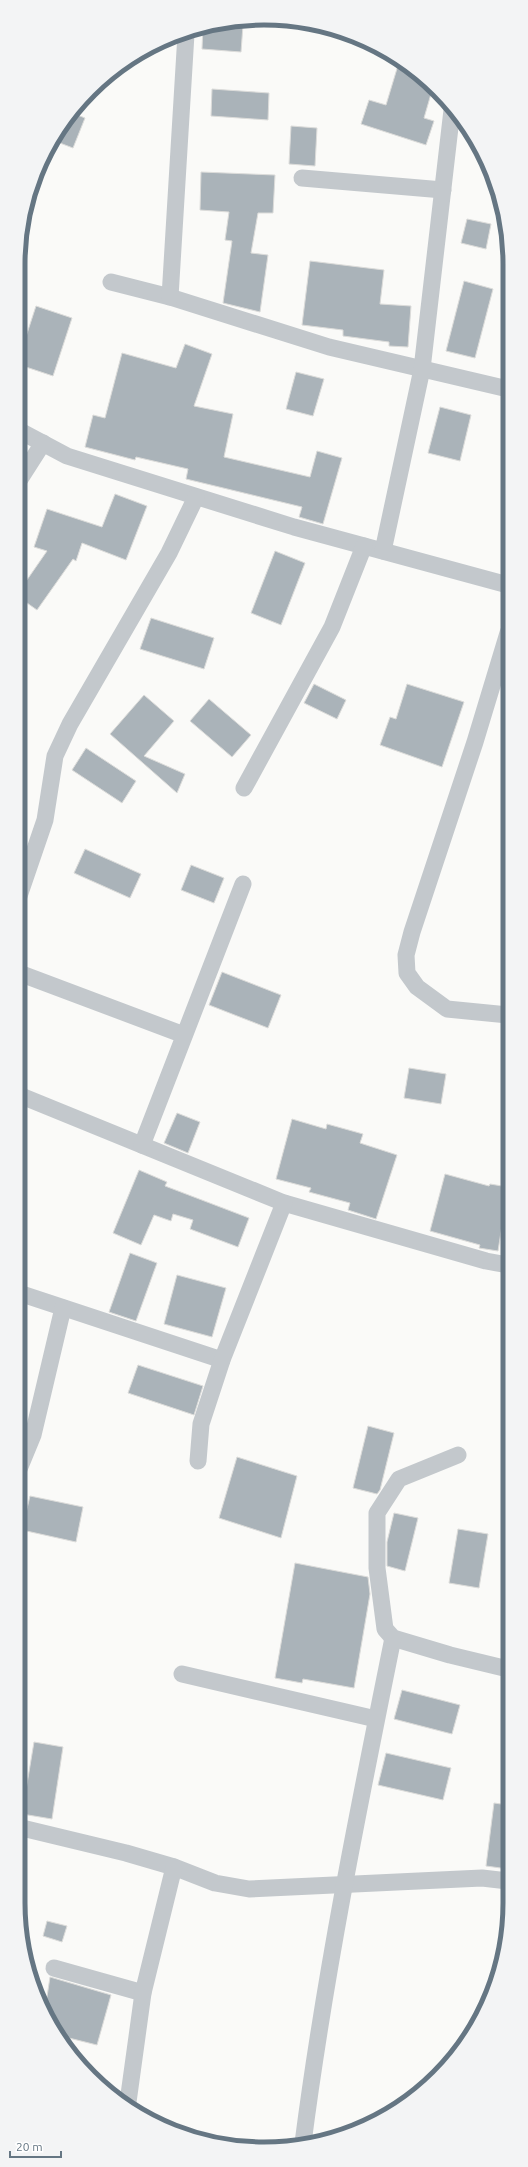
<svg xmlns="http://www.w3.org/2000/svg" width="528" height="2167" font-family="Ubuntu,sans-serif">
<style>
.building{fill:#aab3b9;stroke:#dcdcda}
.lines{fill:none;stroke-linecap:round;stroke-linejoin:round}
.street{stroke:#c3c8cc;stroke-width:17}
.rim{fill:none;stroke:#657683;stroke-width:5}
</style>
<rect width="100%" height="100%" fill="#fafaf8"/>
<g class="building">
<polygon points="229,24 243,25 241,52 202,49 203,26"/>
<polygon points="399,62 433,87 424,118 434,121 426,145 361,124 369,100 386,105"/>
<polygon points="212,89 269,93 268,120 211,116"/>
<polygon points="75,114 85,118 73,148 52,140"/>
<polygon points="291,126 317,128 315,166 289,164"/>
<polygon points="201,172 275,175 273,213 258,213 251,253 268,255 260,312 223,303 232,241 225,240 229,212 200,210"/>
<polygon points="467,219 491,224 486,249 461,243"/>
<polygon points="310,261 384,270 380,304 411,306 408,347 389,346 389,342 343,336 343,330 302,325"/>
<polygon points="464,281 493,289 475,358 446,351"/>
<polygon points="36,306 72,318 53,376 20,365 20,355"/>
<polygon points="185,344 212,354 194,406 233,414 224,457 310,477 317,451 342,458 323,524 299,517 302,507 186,479 188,469 136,457 135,460 85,447 93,415 105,418 122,353 176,368"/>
<polygon points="296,372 324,379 313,416 286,409"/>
<polygon points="440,407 471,415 460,461 428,453"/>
<polygon points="115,494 147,506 126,560 82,543 76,561 73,559 37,610 20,598 20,590 47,551 34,547 47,509 102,527"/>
<polygon points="275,551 305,563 281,625 251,613"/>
<polygon points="151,618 214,638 204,669 140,649"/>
<polygon points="314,684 346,700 337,719 304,703"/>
<polygon points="407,684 464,702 442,767 380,745 390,717 396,719"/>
<polygon points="144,695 174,721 144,756 185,774 177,793 110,734"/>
<polygon points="209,699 251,735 232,757 190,721"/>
<polygon points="86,748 136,781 122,803 72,770"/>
<polygon points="85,849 141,874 130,898 74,873"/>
<polygon points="191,865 224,878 214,903 181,890"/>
<polygon points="222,972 281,995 268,1028 209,1005"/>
<polygon points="409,1068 446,1074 441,1104 404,1098"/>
<polygon points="177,1113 200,1122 188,1153 164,1143"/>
<polygon points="292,1119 326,1129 327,1124 363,1134 360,1143 397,1155 376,1219 348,1210 350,1203 309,1192 311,1188 276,1179"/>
<polygon points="139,1170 167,1182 165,1186 249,1218 238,1247 190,1229 193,1220 173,1214 171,1221 154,1215 141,1245 113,1233"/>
<polygon points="445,1174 489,1186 490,1184 508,1187 498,1251 479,1248 480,1245 430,1231"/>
<polygon points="130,1253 157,1263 136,1321 109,1312"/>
<polygon points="177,1275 226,1288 212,1337 164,1324"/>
<polygon points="138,1365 203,1386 194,1415 128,1393"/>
<polygon points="368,1426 394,1433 380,1490 377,1494 353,1488"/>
<polygon points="237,1457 297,1476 281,1538 219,1518"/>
<polygon points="30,1496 83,1507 76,1542 22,1530"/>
<polygon points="394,1513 418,1518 405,1571 387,1566 387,1542"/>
<polygon points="458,1529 488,1534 479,1588 449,1583"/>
<polygon points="295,1563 368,1577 370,1594 354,1688 303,1679 302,1683 275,1678"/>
<polygon points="402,1690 460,1705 452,1734 394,1719"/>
<polygon points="34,1742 63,1747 52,1819 22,1814"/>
<polygon points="386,1753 451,1768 443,1800 378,1785"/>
<polygon points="494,1803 508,1805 508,1869 486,1866"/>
<polygon points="47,1921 67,1926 62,1942 43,1936"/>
<polygon points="50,1977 111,1995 97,2045 61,2036 45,2010"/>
</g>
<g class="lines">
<g class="street">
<polyline points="302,178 443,190"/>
<polyline points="111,282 170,297 329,347 508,389"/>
<polyline points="170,297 186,34"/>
<polyline points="20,431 67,456 294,527 508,585"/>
<polyline points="20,479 43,443"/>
<polyline points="383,551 422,369 452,110"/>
<polyline points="244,788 332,627 364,546"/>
<polyline points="19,896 45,820 55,756 70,724 169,553 196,497"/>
<polyline points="19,973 184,1035"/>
<polyline points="508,1015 447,1009 417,987 407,973 406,955 412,932 475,742 508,633"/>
<polyline points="19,1095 284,1203 486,1261 508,1265"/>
<polyline points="142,1145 243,884"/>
<polyline points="19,1293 222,1360"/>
<polyline points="458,1455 399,1479 377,1513 377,1568 385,1629 393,1638 450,1655 508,1669"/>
<polyline points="198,1461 201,1424 222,1360 284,1203"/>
<polyline points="19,1469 33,1435 63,1308"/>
<polyline points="182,1674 376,1719"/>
<polyline points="18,1827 126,1853 174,1867 215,1883 249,1889 482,1878 508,1881"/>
<polyline points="54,1968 143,1993"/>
<polyline points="128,2102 143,1993 174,1867"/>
<path d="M303 2143C325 1973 359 1806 393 1638"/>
</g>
</g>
<path d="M0 0H528V2167H0ZM264 25H264A239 239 0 0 1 503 264V1903A239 239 0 0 1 264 2142H264A239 239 0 0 1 25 1903V264A239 239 0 0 1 264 25Z" fill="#f3f4f5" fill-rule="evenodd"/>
<path class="rim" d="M264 25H264A239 239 0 0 1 503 264V1903A239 239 0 0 1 264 2142H264A239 239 0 0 1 25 1903V264A239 239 0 0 1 264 25Z"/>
<path d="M10 2151v6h51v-6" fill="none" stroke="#657683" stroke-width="2"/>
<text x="16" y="2151" font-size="12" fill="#657683" stroke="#ffffff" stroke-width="3" paint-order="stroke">20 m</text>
</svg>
